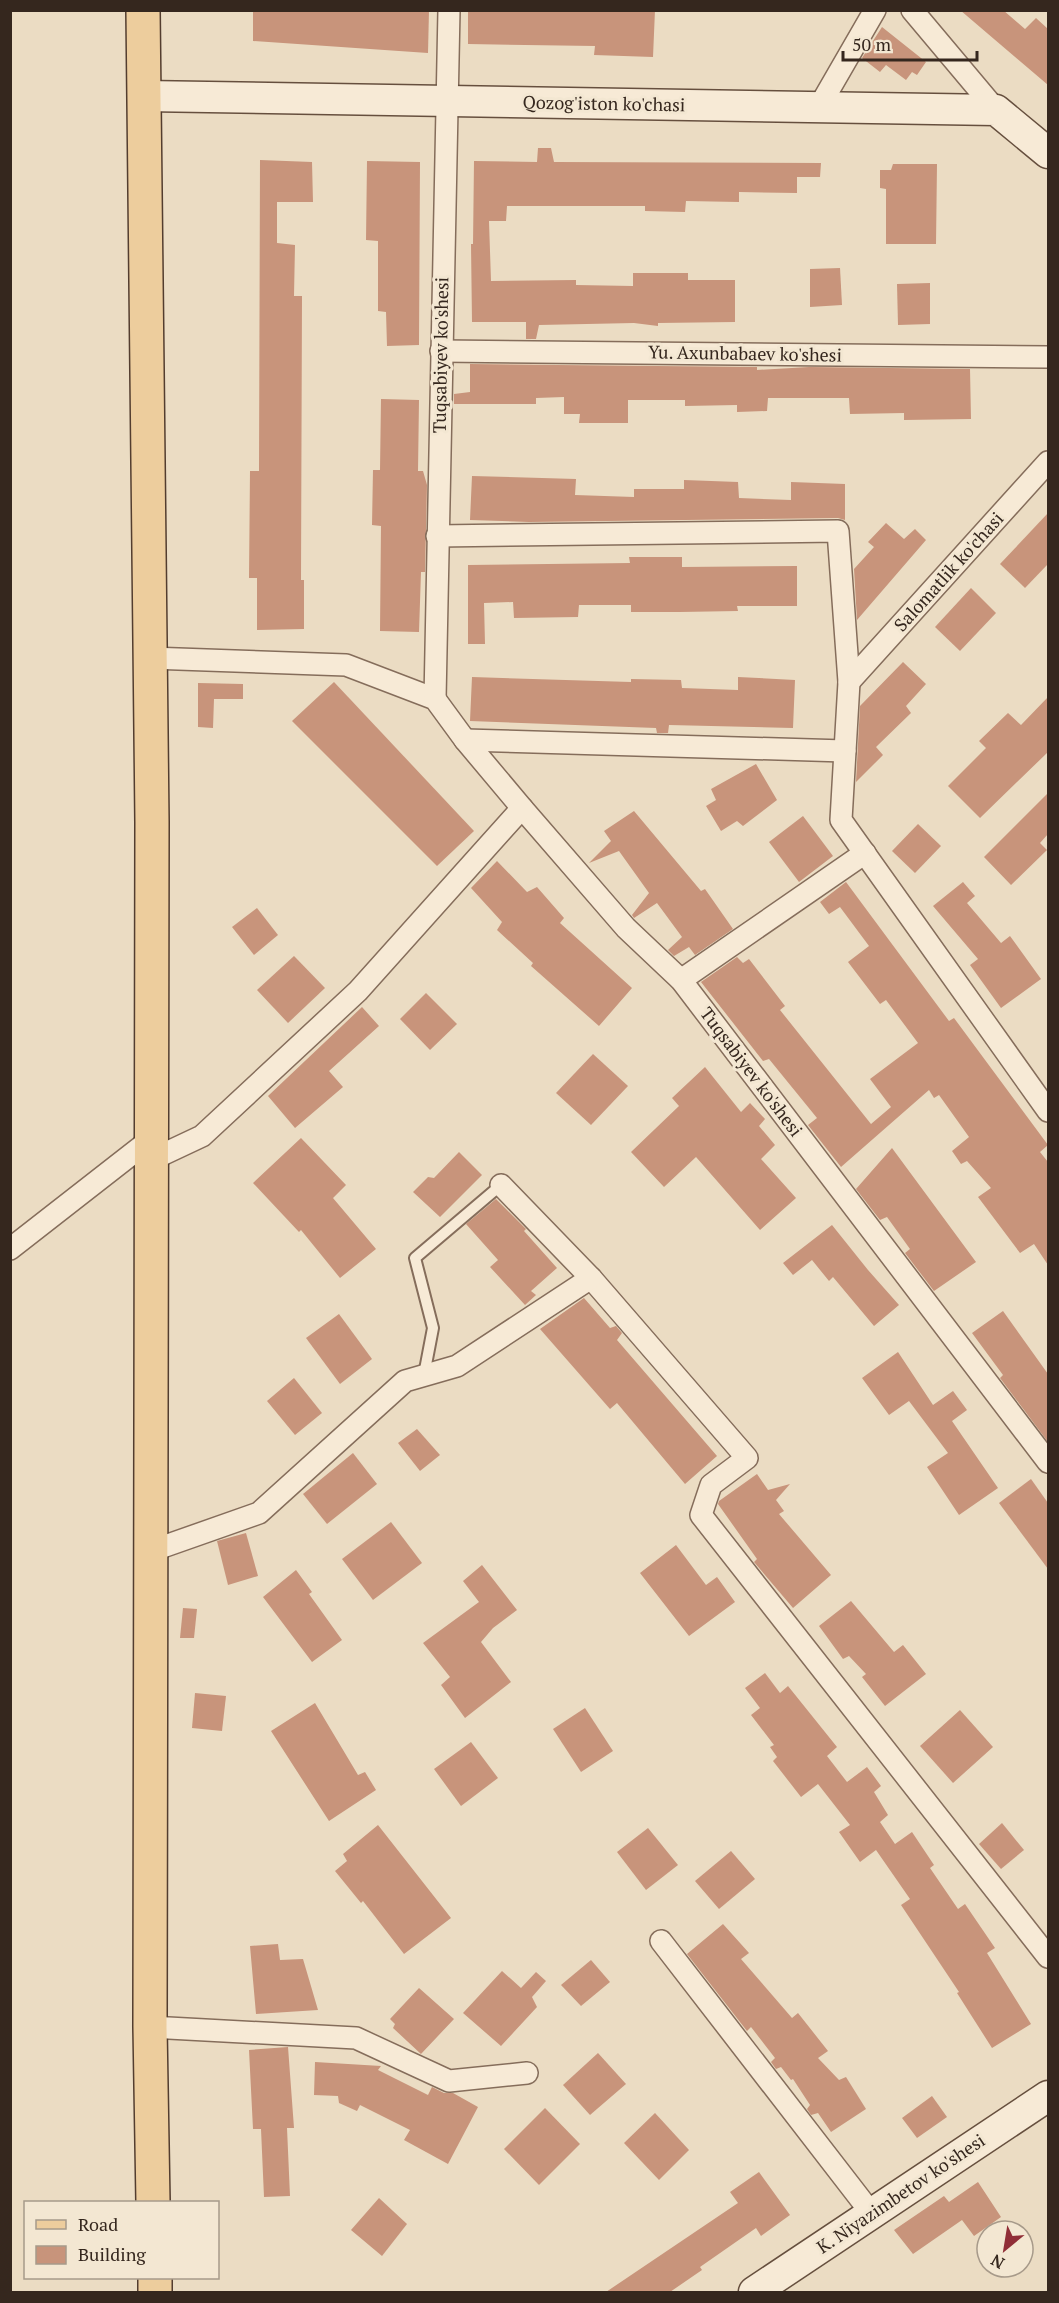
<svg xmlns="http://www.w3.org/2000/svg" width="1059" height="2303" font-family="'PT Serif',serif">
<style>
.building{fill:#c8947b}
.lines{fill:none;stroke-linecap:round;stroke-linejoin:round}
.lane-casing{stroke:#856d5b;stroke-width:14}
.street-casing{stroke:#856d5b;stroke-width:24}
.secondary-casing{stroke:#664f3e;stroke-width:33}
.primary-casing{stroke:#533d2f;stroke-width:36}
.lane{stroke:#f7ead6;stroke-width:10}
.street{stroke:#f7ead6;stroke-width:21}
.secondary{stroke:#f7ead6;stroke-width:30}
.primary{stroke:#edcd9d;stroke-width:33}
.labels{text-anchor:middle;stroke-width:6;stroke-linejoin:round;paint-order:stroke}
.street-label{font-size:18px;fill:#35271e;stroke:#f3e7d2}
</style>
<rect width="100%" height="100%" fill="#ebdcc3"/>
<g class="building">
<polygon points="253,10 429,10 428,53 253,41"/>
<polygon points="468,10 655,10 653,57 594,55 595,46 468,44"/>
<polygon points="960,10 1003,10 1025,29 1036,18 1048,29 1048,85"/>
<polygon points="882,27 926,62 917,75 912,72 906,80 886,65 880,72 862,58"/>
<polygon points="538,148 551,148 554,162 821,163 820,177 797,177 797,193 739,192 739,202 686,201 685,212 645,211 645,206 507,206 506,221 489,221 491,281 576,280 576,285 633,286 633,273 688,273 688,280 735,280 735,322 658,323 658,326 634,323 539,325 536,339 526,339 526,322 472,322 471,244 473,244 474,161 537,162"/>
<polygon points="260,160 312,162 313,202 277,202 277,243 295,245 294,296 302,296 301,580 304,580 304,629 257,630 257,578 249,578 250,471 259,471"/>
<polygon points="367,161 420,162 419,345 387,346 386,312 378,311 378,241 366,240"/>
<polygon points="893,164 937,164 936,244 886,244 886,189 880,188 880,170 891,170"/>
<polygon points="840,268 842,305 810,307 810,269"/>
<polygon points="930,283 930,324 898,325 897,284"/>
<polygon points="470,364 757,367 757,370 809,367 970,369 971,419 904,420 904,413 850,414 849,398 768,398 767,411 737,412 737,405 685,406 685,400 628,400 628,423 579,423 580,414 564,414 564,397 536,398 536,404 454,404 454,394 470,392"/>
<polygon points="381,399 419,400 418,471 423,471 427,485 425,572 421,572 419,632 380,631 381,526 372,525 373,470 380,470"/>
<polygon points="472,476 576,479 575,495 634,497 634,489 684,489 684,480 738,482 739,498 791,500 791,482 845,484 845,520 838,518 529,522 470,520"/>
<polygon points="1048,513 1048,564 1025,588 1000,564"/>
<polygon points="886,523 904,539 915,529 926,540 857,620 854,569 874,547 868,542"/>
<polygon points="629,557 682,557 682,567 797,566 797,606 737,606 738,611 680,612 631,612 631,605 579,605 578,617 514,618 513,602 484,603 485,644 468,644 468,565 630,563"/>
<polygon points="971,588 996,613 960,651 935,627"/>
<polygon points="903,662 926,684 906,706 911,713 876,747 883,755 856,782 860,706"/>
<polygon points="472,677 631,682 631,679 681,680 682,688 738,690 738,677 795,680 793,728 669,725 668,733 657,733 656,728 470,721"/>
<polygon points="334,682 474,831 437,866 292,721"/>
<polygon points="198,683 243,684 243,699 214,699 213,728 198,727"/>
<polygon points="1048,697 1048,752 980,818 948,786 986,748 979,741 1008,713 1021,725"/>
<polygon points="756,764 777,800 743,826 737,821 721,831 706,806 716,800 711,789"/>
<polygon points="1048,793 1048,834 1040,843 1047,850 1011,885 984,857"/>
<polygon points="634,811 701,891 705,889 733,929 695,955 689,947 674,956 668,950 682,937 657,903 634,918 632,915 649,893 619,851 589,863 611,841 604,831"/>
<polygon points="803,816 833,856 799,882 769,842"/>
<polygon points="918,824 941,846 915,873 892,851"/>
<polygon points="497,861 527,892 537,887 564,918 560,923 632,988 599,1026 531,966 533,963 497,930 502,922 471,888"/>
<polygon points="846,882 949,1021 954,1018 1048,1145 1040,1152 1048,1162 1048,1265 1034,1244 1020,1253 978,1197 991,1188 967,1161 961,1164 952,1151 969,1137 939,1095 934,1098 929,1090 841,1167 808,1125 817,1118 769,1059 763,1061 701,982 737,957 743,963 749,959 785,1006 780,1010 871,1124 891,1107 870,1079 918,1043 886,1000 880,1004 848,962 869,946 840,907 829,914 820,902"/>
<polygon points="963,882 975,896 967,903 1001,943 1010,936 1041,979 1001,1008 970,965 978,959 933,906"/>
<polygon points="257,908 278,935 254,955 232,927"/>
<polygon points="294,956 325,988 288,1023 257,990"/>
<polygon points="426,993 457,1024 430,1050 400,1019"/>
<polygon points="362,1007 379,1026 329,1071 343,1087 295,1128 268,1096"/>
<polygon points="593,1054 628,1086 591,1125 556,1093"/>
<polygon points="705,1067 741,1112 750,1103 765,1119 759,1126 775,1145 761,1159 796,1198 760,1230 696,1157 664,1187 631,1152 679,1106 672,1098"/>
<polygon points="301,1138 346,1185 333,1198 376,1249 340,1278 301,1230 299,1232 253,1183"/>
<polygon points="892,1148 976,1262 934,1291 905,1253 910,1249 887,1217 880,1220 856,1189"/>
<polygon points="459,1152 482,1175 440,1217 413,1192 428,1177 434,1178"/>
<polygon points="496,1199 526,1229 524,1231 557,1268 531,1291 536,1295 525,1305 490,1267 498,1260 466,1224"/>
<polygon points="832,1225 868,1270 899,1305 874,1326 833,1277 829,1281 812,1260 793,1275 783,1263"/>
<polygon points="584,1298 610,1328 616,1326 622,1333 617,1340 717,1456 685,1484 617,1403 610,1409 540,1329"/>
<polygon points="1003,1311 1048,1374 1048,1442 1000,1378 1003,1375 972,1333"/>
<polygon points="339,1314 372,1359 340,1384 306,1338"/>
<polygon points="898,1352 933,1405 953,1391 967,1410 952,1421 998,1488 959,1515 927,1467 948,1453 909,1401 889,1415 862,1378"/>
<polygon points="294,1378 322,1413 295,1435 267,1401"/>
<polygon points="417,1429 440,1455 420,1471 398,1443"/>
<polygon points="353,1453 377,1484 327,1524 303,1494"/>
<polygon points="757,1474 768,1490 790,1484 776,1500 784,1511 779,1514 831,1575 793,1608 754,1562 757,1559 718,1504 719,1501"/>
<polygon points="1031,1479 1048,1503 1048,1569 999,1503"/>
<polygon points="391,1522 422,1563 373,1600 342,1559"/>
<polygon points="246,1533 258,1576 228,1585 217,1541"/>
<polygon points="676,1545 706,1585 717,1577 735,1602 689,1636 640,1573"/>
<polygon points="482,1565 517,1610 493,1628 481,1642 511,1682 465,1718 441,1685 450,1677 423,1643 479,1602 463,1581"/>
<polygon points="296,1570 312,1592 309,1594 342,1640 312,1662 263,1597"/>
<polygon points="851,1601 894,1652 903,1645 926,1674 885,1706 862,1677 866,1674 849,1656 843,1659 819,1626"/>
<polygon points="183,1608 197,1609 194,1638 180,1638"/>
<polygon points="765,1673 780,1693 788,1686 837,1747 827,1756 847,1782 867,1767 881,1786 874,1792 888,1815 880,1822 895,1844 912,1832 934,1865 930,1868 958,1909 965,1904 995,1948 987,1953 1031,2024 992,2048 957,1993 959,1992 901,1905 910,1899 876,1850 860,1862 839,1832 850,1825 818,1784 801,1797 773,1761 777,1757 770,1747 774,1745 751,1715 760,1708 745,1688"/>
<polygon points="195,1693 226,1696 222,1731 192,1728"/>
<polygon points="315,1703 358,1775 365,1772 376,1790 329,1821 271,1731"/>
<polygon points="585,1708 613,1751 581,1772 553,1729"/>
<polygon points="960,1710 993,1747 953,1783 920,1746"/>
<polygon points="471,1742 498,1778 461,1806 434,1769"/>
<polygon points="1002,1823 1024,1850 1001,1869 979,1844"/>
<polygon points="378,1825 451,1918 404,1954 363,1901 361,1903 335,1871 347,1861 343,1854"/>
<polygon points="648,1828 678,1865 646,1890 617,1852"/>
<polygon points="731,1851 755,1879 719,1909 695,1881"/>
<polygon points="723,1924 749,1953 741,1959 792,2018 798,2013 828,2051 818,2058 839,2080 846,2077 866,2109 831,2132 818,2113 811,2115 807,2109 810,2105 793,2079 791,2080 781,2067 776,2069 771,2062 775,2058 751,2027 747,2031 687,1954"/>
<polygon points="278,1944 280,1960 303,1959 318,2010 256,2014 250,1946"/>
<polygon points="591,1960 610,1982 581,2006 561,1985"/>
<polygon points="502,1971 521,1988 536,1972 546,1981 532,1997 537,2007 501,2046 463,2013"/>
<polygon points="419,1988 454,2019 421,2054 393,2028 395,2024 390,2019"/>
<polygon points="288,2047 294,2128 287,2128 290,2196 264,2197 261,2129 253,2129 249,2050"/>
<polygon points="598,2053 626,2084 590,2115 563,2085"/>
<polygon points="315,2062 381,2066 378,2070 428,2095 432,2087 444,2093 453,2093 478,2107 448,2164 404,2140 410,2130 360,2105 357,2111 339,2103 338,2096 314,2095"/>
<polygon points="932,2096 947,2117 917,2138 902,2118"/>
<polygon points="545,2108 580,2144 539,2185 504,2149"/>
<polygon points="655,2113 689,2150 659,2180 624,2143"/>
<polygon points="759,2172 790,2215 761,2236 756,2228 700,2267 702,2270 670,2292 606,2292 738,2203 730,2192"/>
<polygon points="978,2182 1001,2217 974,2236 962,2220 913,2254 894,2230 944,2196 949,2202"/>
<polygon points="379,2198 407,2224 382,2256 351,2230"/>
</g>
<g class="lines">
<defs>
<polyline id="lane" points="424,1375 433,1328 415,1258 501,1185"/>
<g id="street">
<polyline points="912,10 996,110"/>
<polyline points="819,107 875,10"/>
<polyline points="441,351 1048,357"/>
<polyline points="437,536 838,531 849,682 841,820 1048,1111"/>
<polyline points="150,658 346,665 435,699 465,740 522,808 626,928 681,980 1048,1462"/>
<polyline points="849,682 1048,462"/>
<polyline points="435,699 449,10"/>
<polyline points="465,740 845,751"/>
<polyline points="681,980 865,853"/>
<polyline points="151,1160 202,1136 358,991 522,808"/>
<polyline points="501,1185 591,1278 747,1458 711,1485 701,1515 1048,1957"/>
<polyline points="10,1249 151,1139"/>
<polyline points="151,1551 259,1513 405,1381 457,1366 591,1278"/>
<polyline points="661,1941 872,2214"/>
<polyline points="150,2027 356,2038 449,2081 527,2073"/>
</g>
<g id="secondary">
<polyline points="144,96 996,110 1048,153"/>
<polyline points="754,2292 1048,2096"/>
</g>
<g id="primary">
<polyline points="143,10 152,822 150,2027 153,2202"/>
<polyline points="155,2278 155,2292"/>
</g>
</defs>
<use href="#lane" class="lane-casing"/>
<use href="#street" class="street-casing"/>
<use href="#secondary" class="secondary-casing"/>
<use href="#primary" class="primary-casing"/>
<use href="#lane" class="lane"/>
<use href="#street" class="street"/>
<use href="#secondary" class="secondary"/>
<use href="#primary" class="primary"/>
</g>
<g class="labels">
<g class="street-label">
<text transform="translate(604 104) rotate(1)" y="6">Qozog'iston ko'chasi</text>
<text transform="translate(745 354) rotate(1)" y="6">Yu. Axunbabaev ko'shesi</text>
<text transform="translate(441 355) rotate(-89)" y="6">Tuqsabiyev ko'shesi</text>
<text transform="translate(949 572) rotate(-48)" y="6">Salomatlik ko'chasi</text>
<text transform="translate(751 1072) rotate(53)" y="6">Tuqsabiyev ko'shesi</text>
<text transform="translate(901 2194) rotate(-34)" y="6">K. Niyazimbetov ko'shesi</text>
</g>
</g>
<rect width="1059" height="2303" fill="none" stroke="#35271e" stroke-width="24"/>
<rect x="24" y="2201" width="195" height="78" fill="#f3e7d2" stroke="#a79a8a" stroke-width="1.5"/>
<rect x="36" y="2220" width="30" height="9" fill="#edcd9d" stroke="#a79a8a" stroke-width="1.5"/>
<text x="78" y="2231" font-size="18" fill="#35271e">Road</text>
<rect x="36" y="2246" width="30" height="18" fill="#c8947b" stroke="#a79a8a" stroke-width="1.5"/>
<text x="78" y="2261" font-size="18" fill="#35271e">Building</text>
<g transform="translate(1005 2249) rotate(210)"><circle r="28" fill="#f3e7d2" stroke="#a79a8a" stroke-width="1.5"/>
<path d="M0-4.5L10 22L0 15L-10 22Z" fill="#902e37"/>
<text y="-9" font-size="16" font-weight="bold" text-anchor="middle" fill="#35271e">N</text>
</g>
<path d="M843 51v9h134v-9" fill="none" stroke="#35271e" stroke-width="3"/>
<text x="852" y="51" font-size="18" fill="#35271e" stroke="#f3e7d2" stroke-width="4.5" paint-order="stroke">50 m</text>
</svg>
